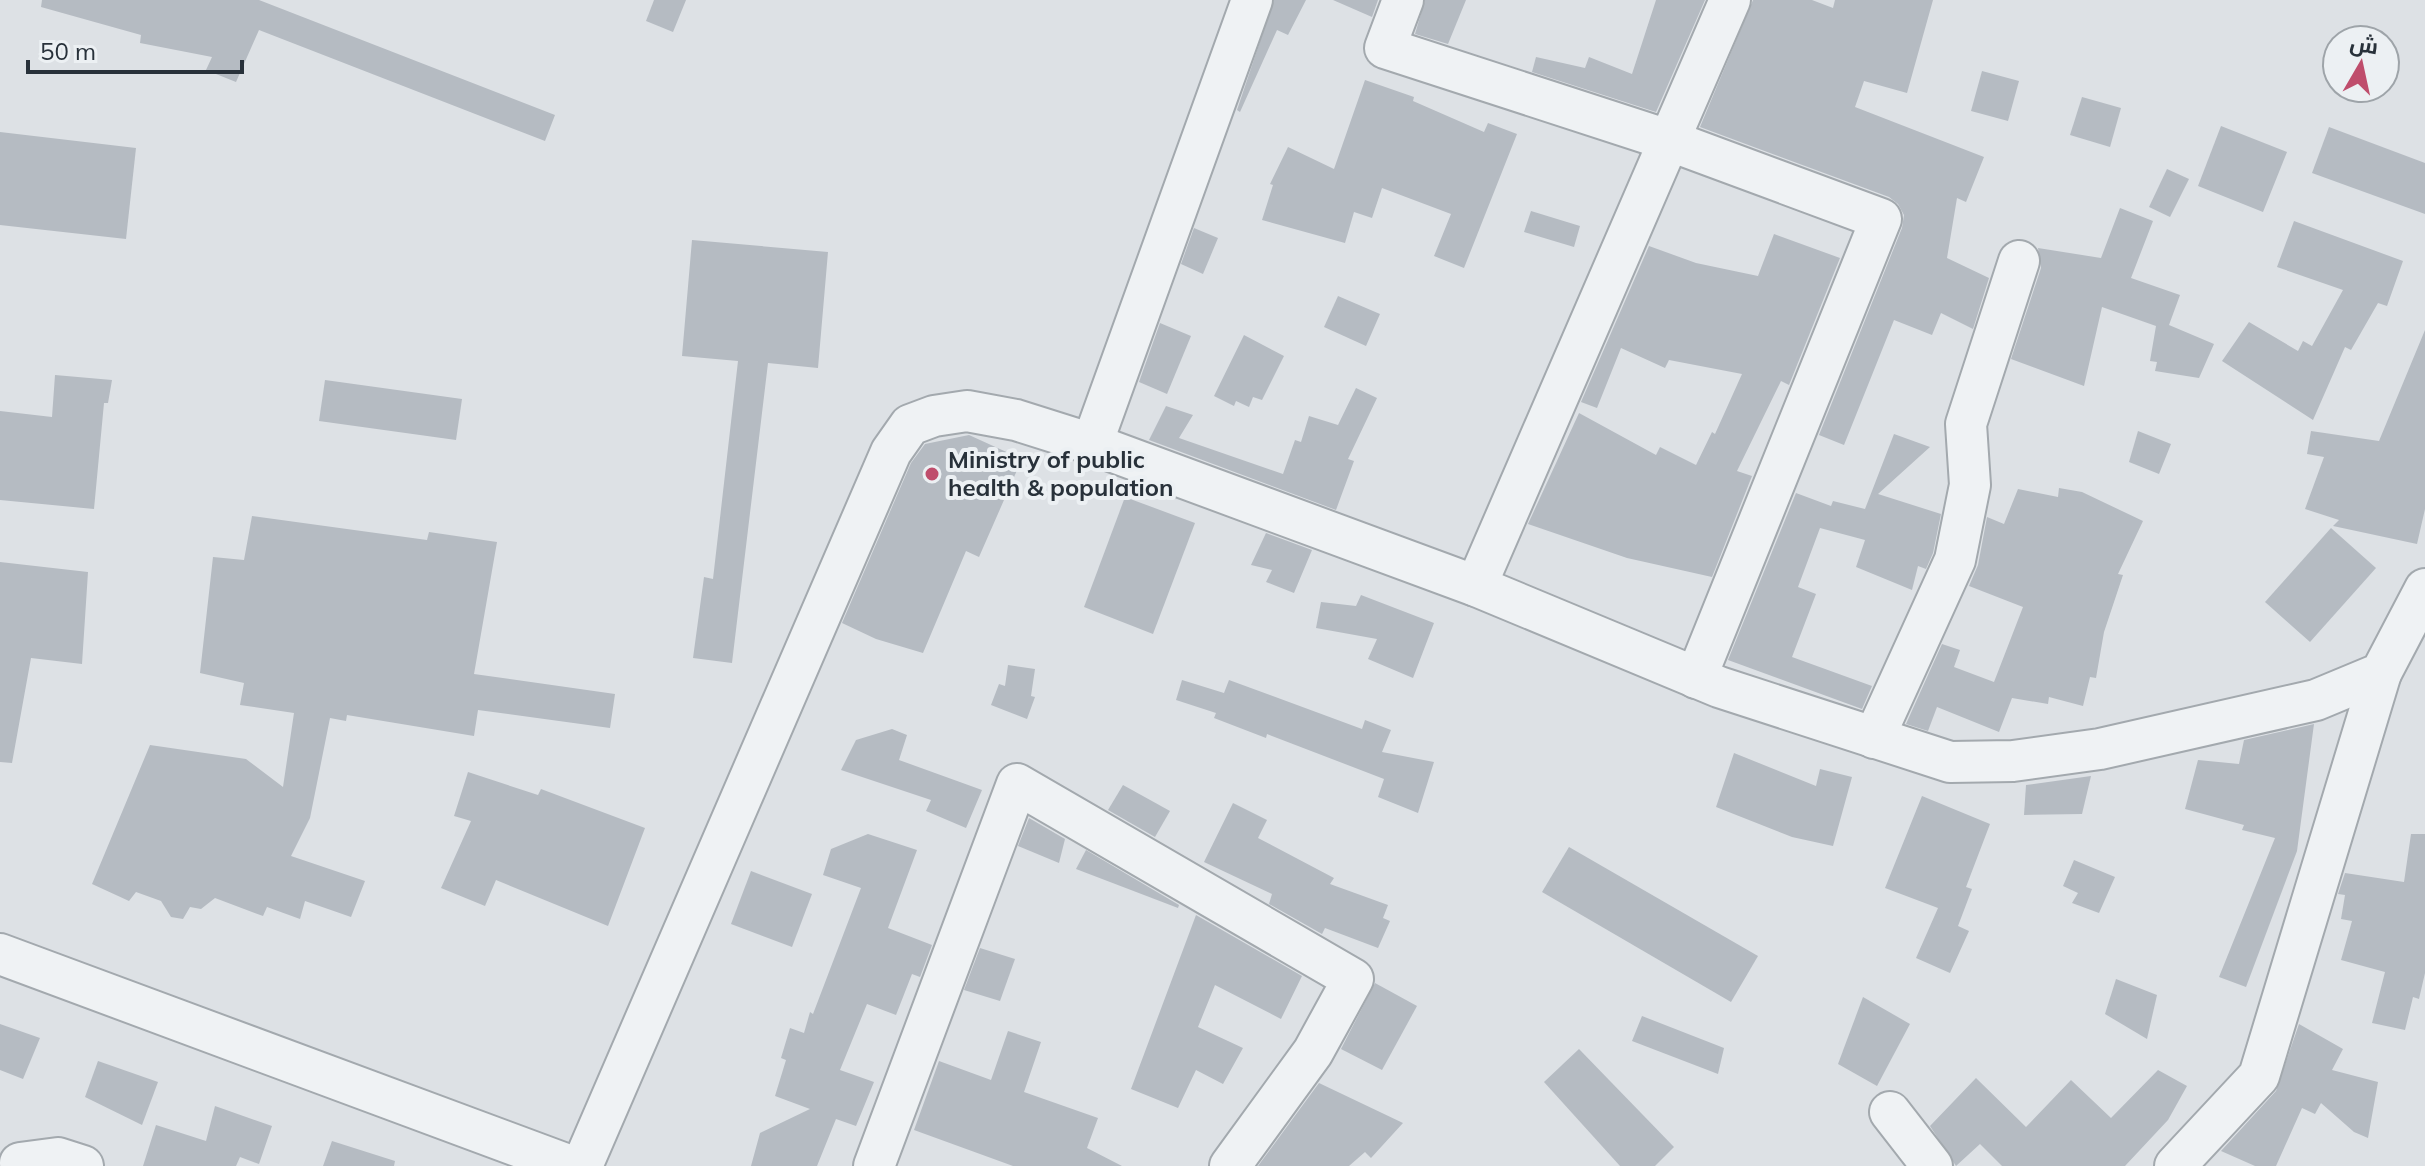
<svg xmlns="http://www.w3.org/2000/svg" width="2425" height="1166" font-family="Mulish,Cairo,sans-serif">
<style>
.building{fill:#b5bbc2}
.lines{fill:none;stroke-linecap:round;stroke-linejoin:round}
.minor-casing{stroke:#a3a9ae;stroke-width:44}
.minor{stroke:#eff2f4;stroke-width:40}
.poi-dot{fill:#bf4d6c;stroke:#ecf0f3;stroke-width:3}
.labels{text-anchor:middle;stroke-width:8;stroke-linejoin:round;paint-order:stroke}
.poi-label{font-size:24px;font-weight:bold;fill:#28313a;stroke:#ecf0f3;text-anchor:start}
</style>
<rect width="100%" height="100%" fill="#dde1e5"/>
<g class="building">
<polygon points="42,0 259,0 555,115 545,141 259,30 236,82 206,70 212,57 140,43 141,35 41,7"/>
<polygon points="654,0 686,0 673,32 646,21"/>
<polygon points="1274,0 1306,0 1288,35 1277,30 1240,112 1237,110"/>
<polygon points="1333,0 1378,0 1372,17"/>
<polygon points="1425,0 1466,0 1448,44 1415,34"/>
<polygon points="1656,0 1705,0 1656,112 1532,72 1536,57 1585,68 1589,57 1632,74"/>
<polygon points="1753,0 1812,0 1833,8 1835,0 1933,0 1907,93 1864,81 1855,107 1984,157 1966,202 1957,198 1947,258 1989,278 1973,329 1941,313 1932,335 1894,320 1844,445 1819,435 1902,228 1904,215 1898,204 1889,197 1700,127"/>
<polygon points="1982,71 2019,81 2008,121 1971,111"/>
<polygon points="1365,80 1414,97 1413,101 1484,132 1488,123 1517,134 1464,268 1434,256 1451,214 1382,188 1372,218 1354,212 1345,243 1262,220 1273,185 1270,184 1288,147 1334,169"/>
<polygon points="2082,97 2121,108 2110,147 2070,135"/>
<polygon points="2221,126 2287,152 2263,212 2198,186"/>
<polygon points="2329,127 2425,163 2425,214 2312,173"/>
<polygon points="0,132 136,148 126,239 0,225"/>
<polygon points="2167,169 2189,179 2170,217 2149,207"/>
<polygon points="2120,208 2153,221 2131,278 2180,295 2169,325 2214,344 2199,378 2155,371 2157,362 2150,361 2156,326 2102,307 2084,386 2011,359 2041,268 2038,248 2101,258"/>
<polygon points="1531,211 1580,226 1574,247 1524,232"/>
<polygon points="2294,221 2403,261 2387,306 2378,303 2351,350 2345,347 2313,420 2222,361 2249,322 2298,351 2303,341 2312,346 2343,290 2277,267"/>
<polygon points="1194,228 1218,238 1203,274 1181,264"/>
<polygon points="1774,234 1840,258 1789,385 1781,381 1737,471 1752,476 1712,577 1627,558 1528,524 1579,413 1656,455 1660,447 1696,465 1712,432 1715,434 1742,374 1669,360 1665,368 1621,348 1597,408 1581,402 1649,246 1696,263 1758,276"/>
<polygon points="692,240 828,252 818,368 768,363 732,663 693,658 704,577 713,579 738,361 682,356"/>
<polygon points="1338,296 1380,314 1366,346 1324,327"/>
<polygon points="1160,323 1191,336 1167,394 1139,382"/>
<polygon points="2425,330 2425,509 2417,544 2333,526 2339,520 2305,509 2324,457 2307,454 2311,431 2379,441"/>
<polygon points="1244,335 1284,356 1262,400 1253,397 1249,407 1236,401 1234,406 1214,396"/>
<polygon points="55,375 112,380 108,403 104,403 94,509 0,500 0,411 52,417"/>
<polygon points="325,380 462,399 456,440 319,421"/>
<polygon points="1356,388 1377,398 1348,459 1354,461 1336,510 1149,440 1166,406 1193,415 1179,438 1283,474 1295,440 1301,442 1309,416 1338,425"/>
<polygon points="2138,431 2171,444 2159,474 2129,462"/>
<polygon points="1894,434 1930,447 1878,494 1941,514 1933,553 1926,569 1918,566 1912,590 1856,567 1865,540 1820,528 1798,587 1816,594 1792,657 1872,686 1862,709 1728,660 1796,493 1831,506 1833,501 1865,509"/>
<polygon points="969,435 1022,459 979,557 966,551 923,653 876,639 842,623 911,463 925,444"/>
<polygon points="2059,488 2082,492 2143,521 2118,574 2123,575 2104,632 2096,678 2090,677 2083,706 2049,697 2048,704 2012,698 1999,732 1937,707 1928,731 1906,724 1942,644 1960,650 1954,667 1994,682 2023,607 1969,586 1978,565 1987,517 2004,524 2018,489 2058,497"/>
<polygon points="1125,497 1195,523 1153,634 1084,607"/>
<polygon points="252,516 427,540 429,532 497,542 474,674 615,694 610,728 478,710 474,736 347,715 346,721 330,718 310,818 291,856 365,881 351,917 305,901 300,919 267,907 263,916 215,898 201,909 190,907 183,919 171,917 161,901 136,892 129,901 92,884 150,745 246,759 283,787 294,713 240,705 244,683 200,673 213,557 244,560"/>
<polygon points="2331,528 2376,568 2310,642 2265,602"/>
<polygon points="1266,533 1312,550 1294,593 1266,582 1272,570 1251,565"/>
<polygon points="0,562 88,572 82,664 31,658 12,763 0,762"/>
<polygon points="1361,595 1434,623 1413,678 1368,659 1377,639 1316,628 1321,602 1356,606"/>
<polygon points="1008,665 1035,669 1031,696 1035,697 1027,719 991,705 999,684 1005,686"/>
<polygon points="1182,680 1224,693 1229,680 1362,729 1365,720 1391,730 1382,752 1434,762 1418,813 1378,797 1384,779 1267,734 1266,738 1214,718 1216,713 1176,700"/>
<polygon points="2314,724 2297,851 2246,987 2219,977 2275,838 2242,830 2244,825 2185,809 2198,760 2239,764 2244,740"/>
<polygon points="892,729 907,735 899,760 982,790 966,828 926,811 931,800 841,770 856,740"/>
<polygon points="1734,753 1816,786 1820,769 1852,777 1833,846 1792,837 1716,807"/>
<polygon points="468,772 538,795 541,789 645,828 608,926 496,880 485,906 441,888 471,821 454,816"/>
<polygon points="2091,776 2082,814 2024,815 2026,785"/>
<polygon points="1123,785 1170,811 1155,837 1108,810"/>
<polygon points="1922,796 1990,824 1966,887 1972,889 1958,926 1969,931 1950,973 1916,958 1938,908 1885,888"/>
<polygon points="1233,803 1267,820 1258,838 1334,878 1330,884 1388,905 1383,918 1390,921 1378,948 1325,928 1322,934 1269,904 1272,894 1204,862"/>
<polygon points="1029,818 1065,839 1059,863 1018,846"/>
<polygon points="868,834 917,850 888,928 932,945 920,977 912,974 896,1015 867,1004 840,1070 874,1082 856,1126 836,1119 817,1166 751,1166 760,1133 810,1109 775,1096 786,1060 781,1058 790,1028 804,1033 810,1012 813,1014 861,888 823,875 831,849"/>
<polygon points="2411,834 2425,834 2425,973 2419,999 2413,997 2405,1030 2372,1023 2385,972 2341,960 2352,921 2341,919 2345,895 2338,894 2345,873 2404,882"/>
<polygon points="1569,847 1758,956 1731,1002 1542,892"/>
<polygon points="1086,850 1179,905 1178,908 1076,869"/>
<polygon points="2074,860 2115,877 2099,913 2072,903 2078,893 2063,886"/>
<polygon points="751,871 812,894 792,947 731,924"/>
<polygon points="1196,915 1302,976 1281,1019 1215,985 1198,1027 1243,1048 1223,1084 1196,1070 1178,1108 1131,1089"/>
<polygon points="980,948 1015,959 1000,1001 964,990"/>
<polygon points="2116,979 2157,995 2147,1039 2105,1014"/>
<polygon points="1375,983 1417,1006 1382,1070 1341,1049"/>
<polygon points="1863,997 1910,1024 1877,1086 1838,1064"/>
<polygon points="1642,1016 1724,1048 1718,1074 1632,1041"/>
<polygon points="0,1024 40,1038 23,1079 0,1070"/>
<polygon points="2299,1024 2343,1049 2332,1070 2378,1082 2368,1138 2354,1132 2321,1103 2315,1114 2302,1108 2276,1166 2255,1166 2221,1151 2276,1091"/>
<polygon points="1008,1031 1041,1042 1024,1092 1098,1118 1087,1148 1122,1166 1013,1166 914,1130 939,1061 991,1080"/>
<polygon points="1579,1049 1674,1147 1655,1166 1620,1166 1544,1082"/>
<polygon points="98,1061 158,1082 142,1125 85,1097"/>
<polygon points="2158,1070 2187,1086 2168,1120 2125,1166 2002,1166 1980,1144 1956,1166 1930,1126 1976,1078 2026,1127 2071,1080 2111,1118"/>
<polygon points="1319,1083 1403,1123 1371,1158 1365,1152 1349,1166 1258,1166"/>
<polygon points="215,1106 272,1126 259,1164 240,1157 236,1166 143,1166 156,1125 206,1141"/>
<polygon points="332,1141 395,1161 394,1166 323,1166"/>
</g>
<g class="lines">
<defs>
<g id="minor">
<polyline points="1403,0 1385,48 1668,140 1881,219 1696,678"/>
<polyline points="1092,444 1252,0"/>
<polyline points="1476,586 1730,0"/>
<polyline points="1874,738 1955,560 1970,485 1966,424 2019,261"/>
<polyline points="0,954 571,1166"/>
<polyline points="1890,1112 1932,1166"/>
<polyline points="20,1163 58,1158 83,1166"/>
<polyline points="582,1166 891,452 910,425 934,416 967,411 1016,420 1092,444 1476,586 1719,687 1950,762 2013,761 2100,749 2316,700 2381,673 2425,589"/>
<polyline points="874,1166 1017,784 1353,979 1313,1052 1230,1166"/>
<polyline points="2175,1166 2259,1076 2381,673"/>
</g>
</defs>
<use href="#minor" class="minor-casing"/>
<use href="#minor" class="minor"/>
</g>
<circle class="poi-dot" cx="932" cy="474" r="8"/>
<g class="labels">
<g class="poi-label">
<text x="948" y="468">Ministry of public<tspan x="948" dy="28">health &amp; population</tspan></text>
</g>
</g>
<g transform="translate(2361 64) rotate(9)"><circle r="38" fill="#ecf0f3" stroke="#9ea4a9" stroke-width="2"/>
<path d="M0-6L14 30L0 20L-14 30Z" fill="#bf4d6c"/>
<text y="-12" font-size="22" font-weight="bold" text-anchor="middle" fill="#28313a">ش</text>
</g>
<path d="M28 60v12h214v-12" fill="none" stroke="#28313a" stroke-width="4"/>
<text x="40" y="60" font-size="24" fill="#28313a" stroke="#ecf0f3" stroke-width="6" paint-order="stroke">50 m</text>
</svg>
